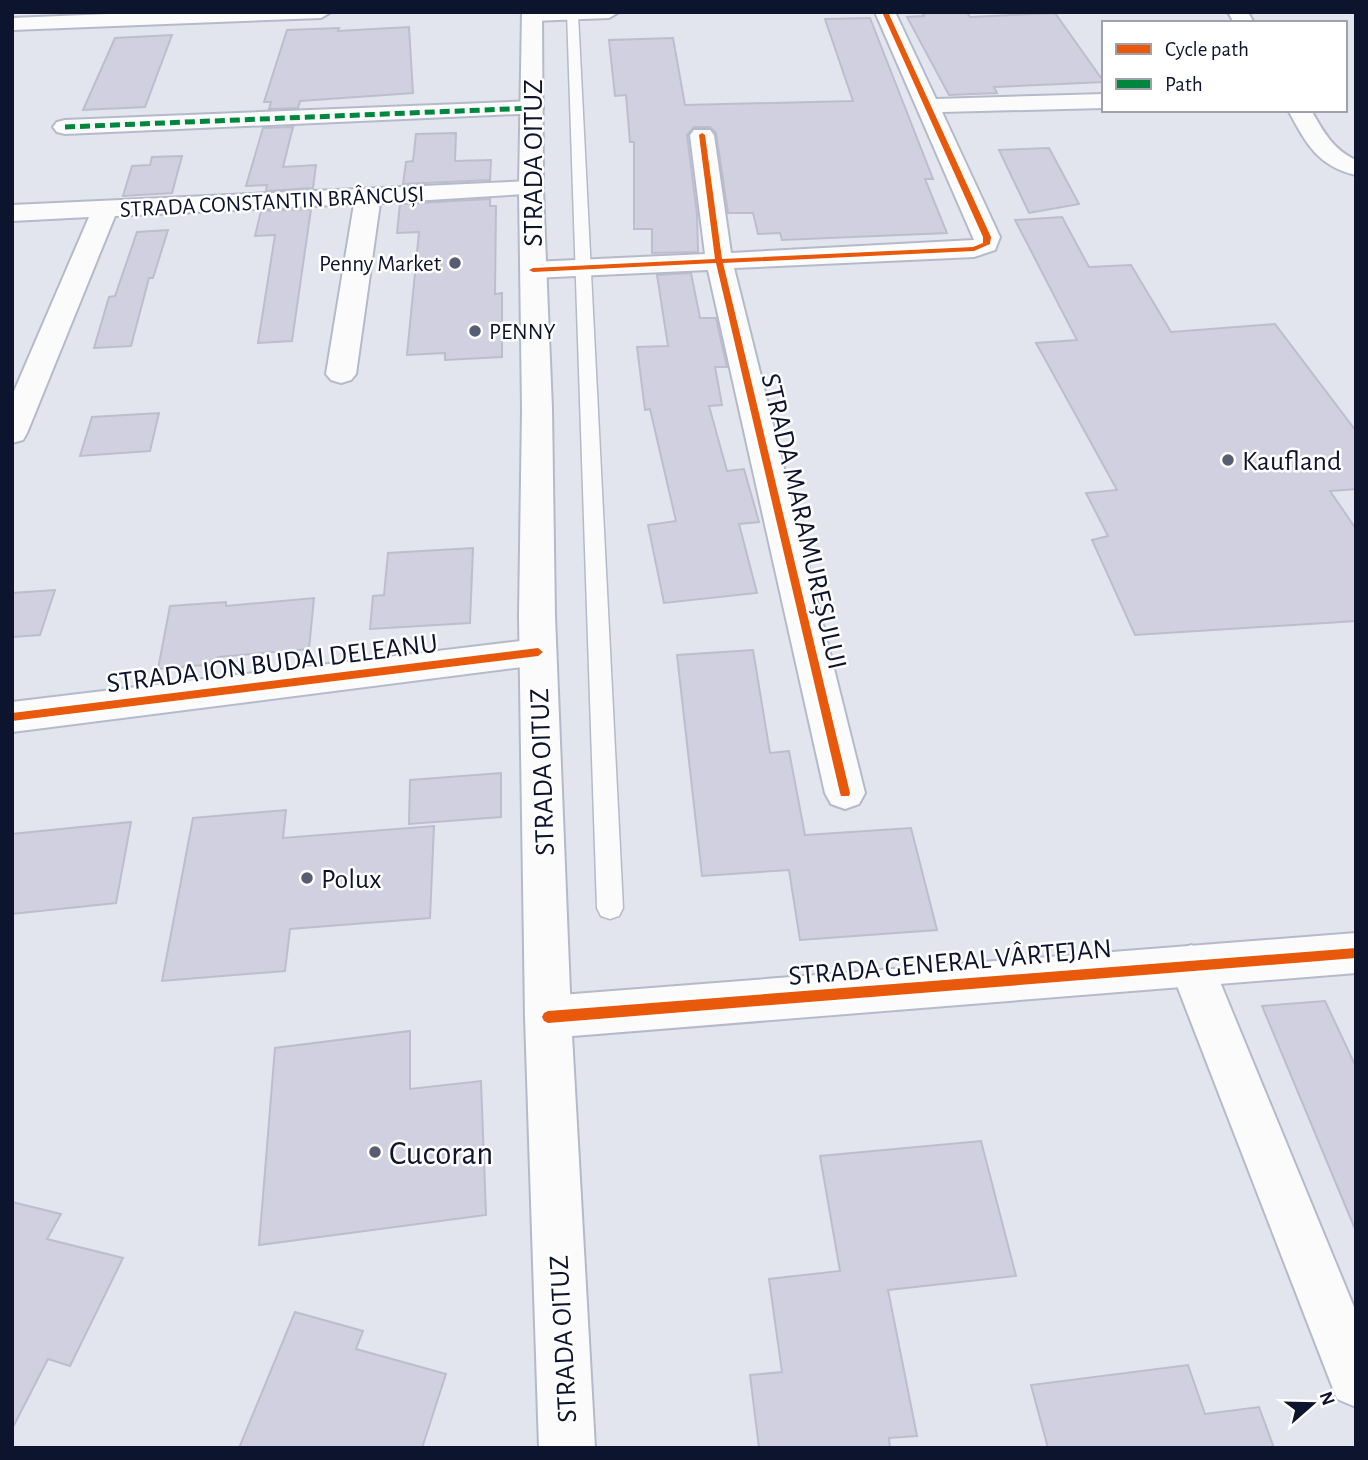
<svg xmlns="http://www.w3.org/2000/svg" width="1368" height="1460" font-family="'Alegreya Sans',sans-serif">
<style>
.building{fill:#d0d0e1;stroke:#bdbdce;stroke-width:2}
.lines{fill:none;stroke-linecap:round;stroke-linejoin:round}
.service-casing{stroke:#b4baca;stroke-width:3}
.minor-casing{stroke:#b4baca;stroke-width:4}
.tertiary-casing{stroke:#b4baca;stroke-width:4}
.secondary-casing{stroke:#b4baca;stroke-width:4}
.service{fill:#fbfbfc;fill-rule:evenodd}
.minor{fill:#fbfbfc;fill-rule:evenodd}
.tertiary{fill:#fbfbfc;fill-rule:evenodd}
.secondary{fill:#fbfbfc;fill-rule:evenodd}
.quiet{stroke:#00873e;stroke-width:5;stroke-dasharray:10 5;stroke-linecap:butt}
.cycleway-casing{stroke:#fff;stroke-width:5}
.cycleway{fill:#e8590c;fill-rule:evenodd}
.poi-dot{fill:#585e71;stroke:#fff;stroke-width:2.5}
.labels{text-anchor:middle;stroke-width:5;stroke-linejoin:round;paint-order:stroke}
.far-street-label{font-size:23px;fill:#0d152e;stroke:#fff}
.far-poi-label{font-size:23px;fill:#0d152e;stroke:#fff;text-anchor:end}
.street-label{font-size:28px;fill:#0d152e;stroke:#fff}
.poi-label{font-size:28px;fill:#0d152e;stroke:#fff;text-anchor:start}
.near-poi-label{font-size:33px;fill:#0d152e;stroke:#fff;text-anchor:start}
</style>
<rect width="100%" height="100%" fill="#e2e5ee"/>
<g class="building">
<polygon points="922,12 967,12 970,17 1055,13 1104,82 994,87 997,93 949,95 907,17 924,16"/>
<polygon points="870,18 933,179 925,179 947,233 782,240 780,233 758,234 753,213 728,213 716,133 710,127 694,127 687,135 697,214 698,252 652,253 652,229 634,229 634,142 630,142 626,95 615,96 609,40 673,38 685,105 853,101 825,19"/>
<polygon points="409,27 413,93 300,101 298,108 269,109 271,102 264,102 287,30 339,28 338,31"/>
<polygon points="172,35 145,107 83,110 115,38"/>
<polygon points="293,127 283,167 316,165 313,188 266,191 267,185 246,186 263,128"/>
<polygon points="456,133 455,161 491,160 490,180 403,184 406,162 413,161 416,134"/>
<polygon points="1049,148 1079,204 1029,213 999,150"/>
<polygon points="182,156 172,193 123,196 132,166 150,165 152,157"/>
<polygon points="490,199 490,206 496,206 495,294 502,293 502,357 445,360 445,353 407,355 419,232 397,233 400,204"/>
<polygon points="311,209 292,341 258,343 275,235 255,236 261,211"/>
<polygon points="1062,217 1089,267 1131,265 1171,332 1275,324 1356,431 1356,489 1330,491 1356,529 1356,621 1135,635 1092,540 1108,536 1086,493 1117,490 1036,343 1077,340 1015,220"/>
<polygon points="168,230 153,278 149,278 131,346 94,348 109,297 115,296 137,232"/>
<polygon points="691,273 700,318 716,318 727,367 715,367 722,405 709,406 727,471 744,469 759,522 739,524 757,593 664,603 648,525 676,521 650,409 645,410 637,347 668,346 657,275"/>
<polygon points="159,413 150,451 80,456 92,417"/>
<polygon points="473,548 470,623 370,629 373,596 384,595 388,553"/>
<polygon points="55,590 40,635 12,637 12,593"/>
<polygon points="314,598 309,649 218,657 217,664 158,669 170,606 226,602 226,606"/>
<polygon points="753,650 770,753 789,751 805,835 911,828 937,930 800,940 789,870 702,876 677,655"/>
<polygon points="501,773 501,817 409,824 410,780"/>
<polygon points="286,810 283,838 434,826 430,918 290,929 285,971 162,981 193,818"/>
<polygon points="131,822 116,903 12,914 12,834"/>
<polygon points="1325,1001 1356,1067 1355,1229 1262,1006"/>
<polygon points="410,1031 410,1089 481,1081 486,1215 259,1245 275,1048"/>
<polygon points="981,1141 1016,1276 888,1290 917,1436 889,1438 890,1448 759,1448 750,1375 782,1372 769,1279 840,1271 820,1156"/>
<polygon points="12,1202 61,1214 47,1239 123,1258 70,1366 48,1359 12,1429"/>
<polygon points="295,1312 363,1331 356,1349 446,1374 422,1448 239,1448"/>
<polygon points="1188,1365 1205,1414 1259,1407 1274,1448 1048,1448 1031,1385"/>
</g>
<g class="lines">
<defs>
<polygon id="service" points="567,12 578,14 623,908 619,916 610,919 601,916 597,908"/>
<g id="minor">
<polygon points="157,12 331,12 321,18 12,30 12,18"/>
<polygon points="524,12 619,12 609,18 532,21 525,19 522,15"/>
<polygon points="875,12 895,12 936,99 1104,94 1104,108 942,112 1000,237 995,250 974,257 734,268 865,793 859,804 845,809 831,804 825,793 708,270 533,278 524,276 520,270 524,264 533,262 705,254 690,135 694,130 710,130 714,135 731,253 974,240"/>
<polygon points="1228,12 1248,12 1254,23 1234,23"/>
<polygon points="532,101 540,103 543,108 540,113 65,134 57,132 53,127 57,122 65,120"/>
<path d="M1288 110H1311C1323 131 1333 150 1356 160V175C1317 166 1306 143 1288 110Z"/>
<polygon points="531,181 540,183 543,188 540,193 380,203 356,374 351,380 341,383 331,380 326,374 354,204 115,216 27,433 23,440 12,443 12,396 89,217 12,221 12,205"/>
<polygon points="538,639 551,642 556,652 551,662 538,665 12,732 12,702"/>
<polygon points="1191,945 1207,951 1213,965 1356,1312 1356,1407 1337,1399 1169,965 1175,951"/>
</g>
<polygon id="tertiary" points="1356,933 1356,973 548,1038 532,1032 525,1017 532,1002 548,996"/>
<polygon id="secondary" points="522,12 542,12 543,188 552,409 555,616 571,1017 595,1448 539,1448 525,1017 519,616 522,409 519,188"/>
</defs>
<use href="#service" class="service-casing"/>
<use href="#minor" class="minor-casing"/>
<use href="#tertiary" class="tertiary-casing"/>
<use href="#secondary" class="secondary-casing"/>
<use href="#service" class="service"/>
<use href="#minor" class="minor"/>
<use href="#tertiary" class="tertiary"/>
<use href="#secondary" class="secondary"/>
<polyline class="quiet" points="65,127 532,108"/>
<defs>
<g id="cycleway">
<polygon points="882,12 888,12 991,237 990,244 974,251 723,263 850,793 849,796 841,796 840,793 716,263 533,272 529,270 533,268 715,259 699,135 702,133 705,135 722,259 973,247 983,243 983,237"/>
<polygon points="538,648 543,652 538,656 12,721 12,713"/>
<polygon points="1356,948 1356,958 548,1023 544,1021 542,1017 544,1013 548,1011"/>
</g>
</defs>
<use href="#cycleway" class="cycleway-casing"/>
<use href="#cycleway" class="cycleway"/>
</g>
<g class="poi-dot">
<circle cx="455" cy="263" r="7"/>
<circle cx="475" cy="331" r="7"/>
<circle cx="1228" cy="460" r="7"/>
<circle cx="307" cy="878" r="7"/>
<circle cx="375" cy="1152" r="7"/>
</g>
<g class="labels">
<g class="far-street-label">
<text transform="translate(272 201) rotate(-3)" y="8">STRADA CONSTANTIN BRÂNCUȘI</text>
</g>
<g class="far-poi-label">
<text x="441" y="271">Penny Market</text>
<text x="489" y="339" text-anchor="start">PENNY</text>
</g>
<g class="street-label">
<text transform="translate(532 163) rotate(-90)" y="10">STRADA OITUZ</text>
<text transform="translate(805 521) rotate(77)" y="10">STRADA MARAMUREȘULUI</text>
<text transform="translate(272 662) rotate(-7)" y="10">STRADA ION BUDAI DELEANU</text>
<text transform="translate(541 772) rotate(-92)" y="10">STRADA OITUZ</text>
<text transform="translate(950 961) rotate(-5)" y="10">STRADA GENERAL VÂRTEJAN</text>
<text transform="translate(562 1339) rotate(-93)" y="10">STRADA OITUZ</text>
</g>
<g class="poi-label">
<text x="1242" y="470">Kaufland</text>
<text x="321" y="888">Polux</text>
</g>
<g class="near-poi-label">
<text x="389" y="1164">Cucoran</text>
</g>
</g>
<rect width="1368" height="1460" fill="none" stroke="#0d152e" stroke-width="28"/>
<rect x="1102" y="21" width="245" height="91" fill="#ffffff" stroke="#9ea1ab" stroke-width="2"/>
<rect x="1116" y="44" width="35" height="10" fill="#e8590c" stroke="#9ea1ab" stroke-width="2"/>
<text x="1165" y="56" font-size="21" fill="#0d152e">Cycle path</text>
<rect x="1116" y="79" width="35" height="10" fill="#00873e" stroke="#9ea1ab" stroke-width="2"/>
<text x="1165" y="91" font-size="21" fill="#0d152e">Path</text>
<g transform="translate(1312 1404) rotate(70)" stroke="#ffffff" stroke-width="5" paint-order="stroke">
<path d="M0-5L12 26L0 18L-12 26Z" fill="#0d152e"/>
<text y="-10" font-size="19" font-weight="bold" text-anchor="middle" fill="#0d152e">N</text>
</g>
</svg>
